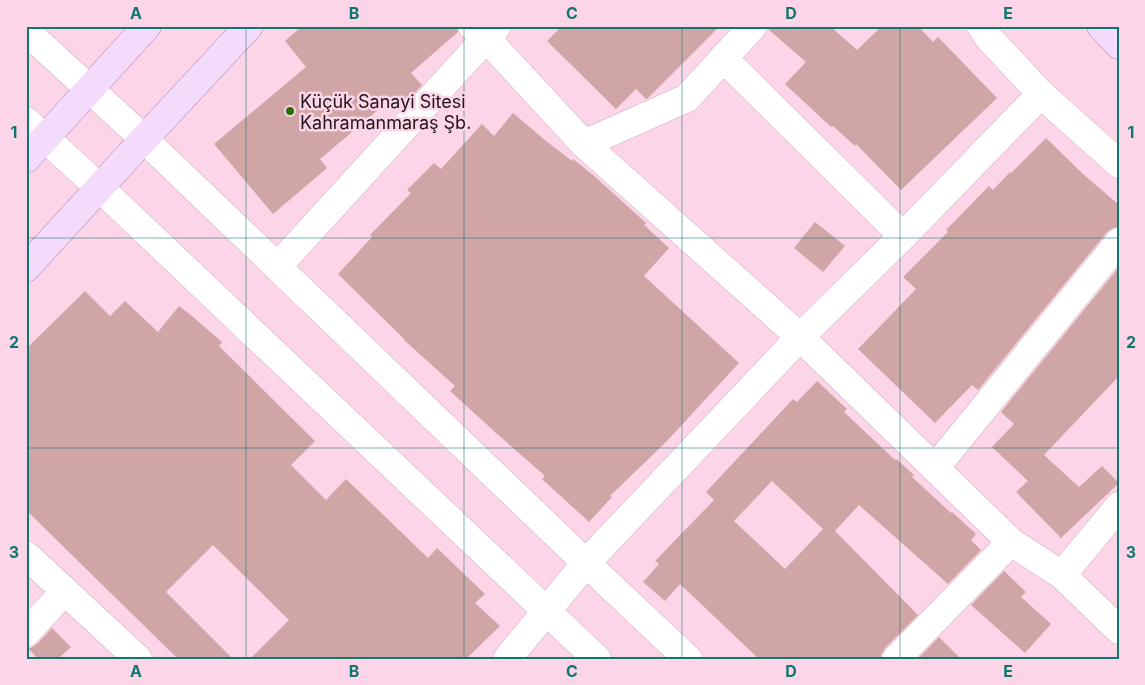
<svg xmlns="http://www.w3.org/2000/svg" width="1145" height="685" font-family="Inter,sans-serif">
<style>
.building{fill:#d0a5a5;fill-rule:evenodd}
.lines{fill:none;stroke-linecap:round;stroke-linejoin:round}
.minor-casing{stroke:#d1adbe;stroke-width:29}
.major-casing{stroke:#a585aa;stroke-width:29}
.minor{stroke:#fff;stroke-width:28}
.major{stroke:#f4dafb;stroke-width:28}
.grid{fill:none;stroke:#0f766e;stroke-width:1;stroke-opacity:0.55}
.poi-dot{fill:#296d07;stroke:#fcd6e8;stroke-width:2}
.labels{text-anchor:middle;dominant-baseline:central;stroke-width:5;stroke-linejoin:round;paint-order:stroke}
.poi-label{font-size:18px;fill:#21141a;stroke:#fcd6e8;text-anchor:start}
.neatline{fill:none;stroke:#0f766e;stroke-width:2}
.grid-label{font-size:16px;text-anchor:middle;font-weight:bold;fill:#0f766e}
</style>
<rect width="100%" height="100%" fill="#fcd6e8"/>
<g class="building">
<polygon points="302,26 457,26 458,32 411,73 422,85 400,109 391,99 320,159 327,168 273,214 214,144 306,67 285,41"/>
<polygon points="562,26 720,26 647,99 646,99 636,89 616,109 547,41"/>
<polygon points="768,26 830,26 857,50 882,26 918,26 933,42 938,37 997,98 901,190 856,144 855,146 833,126 831,127 785,84 806,62 768,29"/>
<polygon points="513,113 546,141 572,161 573,159 593,175 646,223 644,225 669,248 644,276 739,363 666,442 610,496 612,497 589,522 542,479 545,476 495,432 450,391 455,386 404,340 404,339 338,274 372,237 370,235 411,193 407,190 434,163 441,169 482,124 494,136"/>
<polygon points="1046,138 1083,174 1119,205 1119,227 1113,228 1107,232 978,390 972,385 935,423 858,349 916,289 903,277 948,232 946,230 989,186 993,190 1010,172 1011,173"/>
<polygon points="815,222 845,246 823,272 794,248"/>
<polygon points="1119,267 1119,376 1044,455 1079,487 1102,466 1119,483 1061,538 1016,492 1028,481 992,447 1014,424 1001,412"/>
<polygon points="85,291 110,316 125,301 158,332 179,306 192,316 222,342 219,346 315,441 291,465 326,500 346,479 428,558 437,548 485,594 475,603 500,626 466,659 250,659 289,620 213,545 166,592 233,659 178,659 26,510 26,349"/>
<path d="M817,381L847,409L844,412L895,460L896,459L914,475L912,477L951,513L952,512L976,534L971,540L981,550L948,584L859,505L835,531L918,615L885,648L881,655V659H759L680,584L665,601L643,582L659,564L655,561L714,500L706,492L793,399L797,402ZM772,481L823,529L785,569L734,521Z"/>
<polygon points="1004,571 1026,592 1021,597 1051,624 1025,653 971,605"/>
<polygon points="52,628 71,647 58,659 38,659 28,648 31,648 37,644"/>
<polygon points="939,637 961,659 918,659"/>
</g>
<g class="lines">
<g class="minor-casing">
<g id="minor">
<polyline points="472,26 486,38 584,144 800,337 1011,542 1062,575 1119,630"/>
<polyline points="981,26 989,38 1041,94 1119,164"/>
<polyline points="26,31 144,139 586,563 688,659"/>
<polyline points="723,58 903,236"/>
<polyline points="26,121 100,188 597,659"/>
<polyline points="584,144 687,98 753,26"/>
<polyline points="277,267 497,26"/>
<polyline points="935,468 1119,242"/>
<polyline points="26,555 138,659"/>
<polyline points="1062,575 1119,506"/>
<polyline points="26,633 65,591"/>
<polyline points="507,659 586,563 800,337 903,236 1041,94"/>
<polyline points="896,659 1011,542"/>
</g>
</g>
<g class="major-casing">
<g id="major">
<polyline points="1101,26 1119,45"/>
<polyline points="26,159 147,26"/>
<polyline points="26,268 144,139 249,26"/>
</g>
</g>
<use href="#minor" class="minor"/>
<use href="#major" class="major"/>
</g>
<path class="grid" d="M246,26V659M464,26V659M682,26V659M900,26V659M26,238H1119M26,448H1119"/>
<circle class="poi-dot" cx="290" cy="111" r="5"/>
<g class="labels">
<g class="poi-label">
<text x="300" y="101">Küçük Sanayi Sitesi<tspan x="300" dy="21">Kahramanmaraş Şb.</tspan></text>
</g>
</g>
<rect width="1145" height="685" fill="none" stroke="#fcd6e8" stroke-width="55"/>
<rect x="28" y="28" width="1090" height="630" class="neatline"/>
<g class="grid-label">
<text x="136" y="19">A</text>
<text x="354" y="19">B</text>
<text x="572" y="19">C</text>
<text x="791" y="19">D</text>
<text x="1008" y="19">E</text>
<text x="14" y="138">1</text>
<text x="1131" y="138">1</text>
<text x="14" y="348">2</text>
<text x="1131" y="348">2</text>
<text x="14" y="558">3</text>
<text x="1131" y="558">3</text>
<text x="136" y="677">A</text>
<text x="354" y="677">B</text>
<text x="572" y="677">C</text>
<text x="791" y="677">D</text>
<text x="1008" y="677">E</text>
</g>
</svg>
